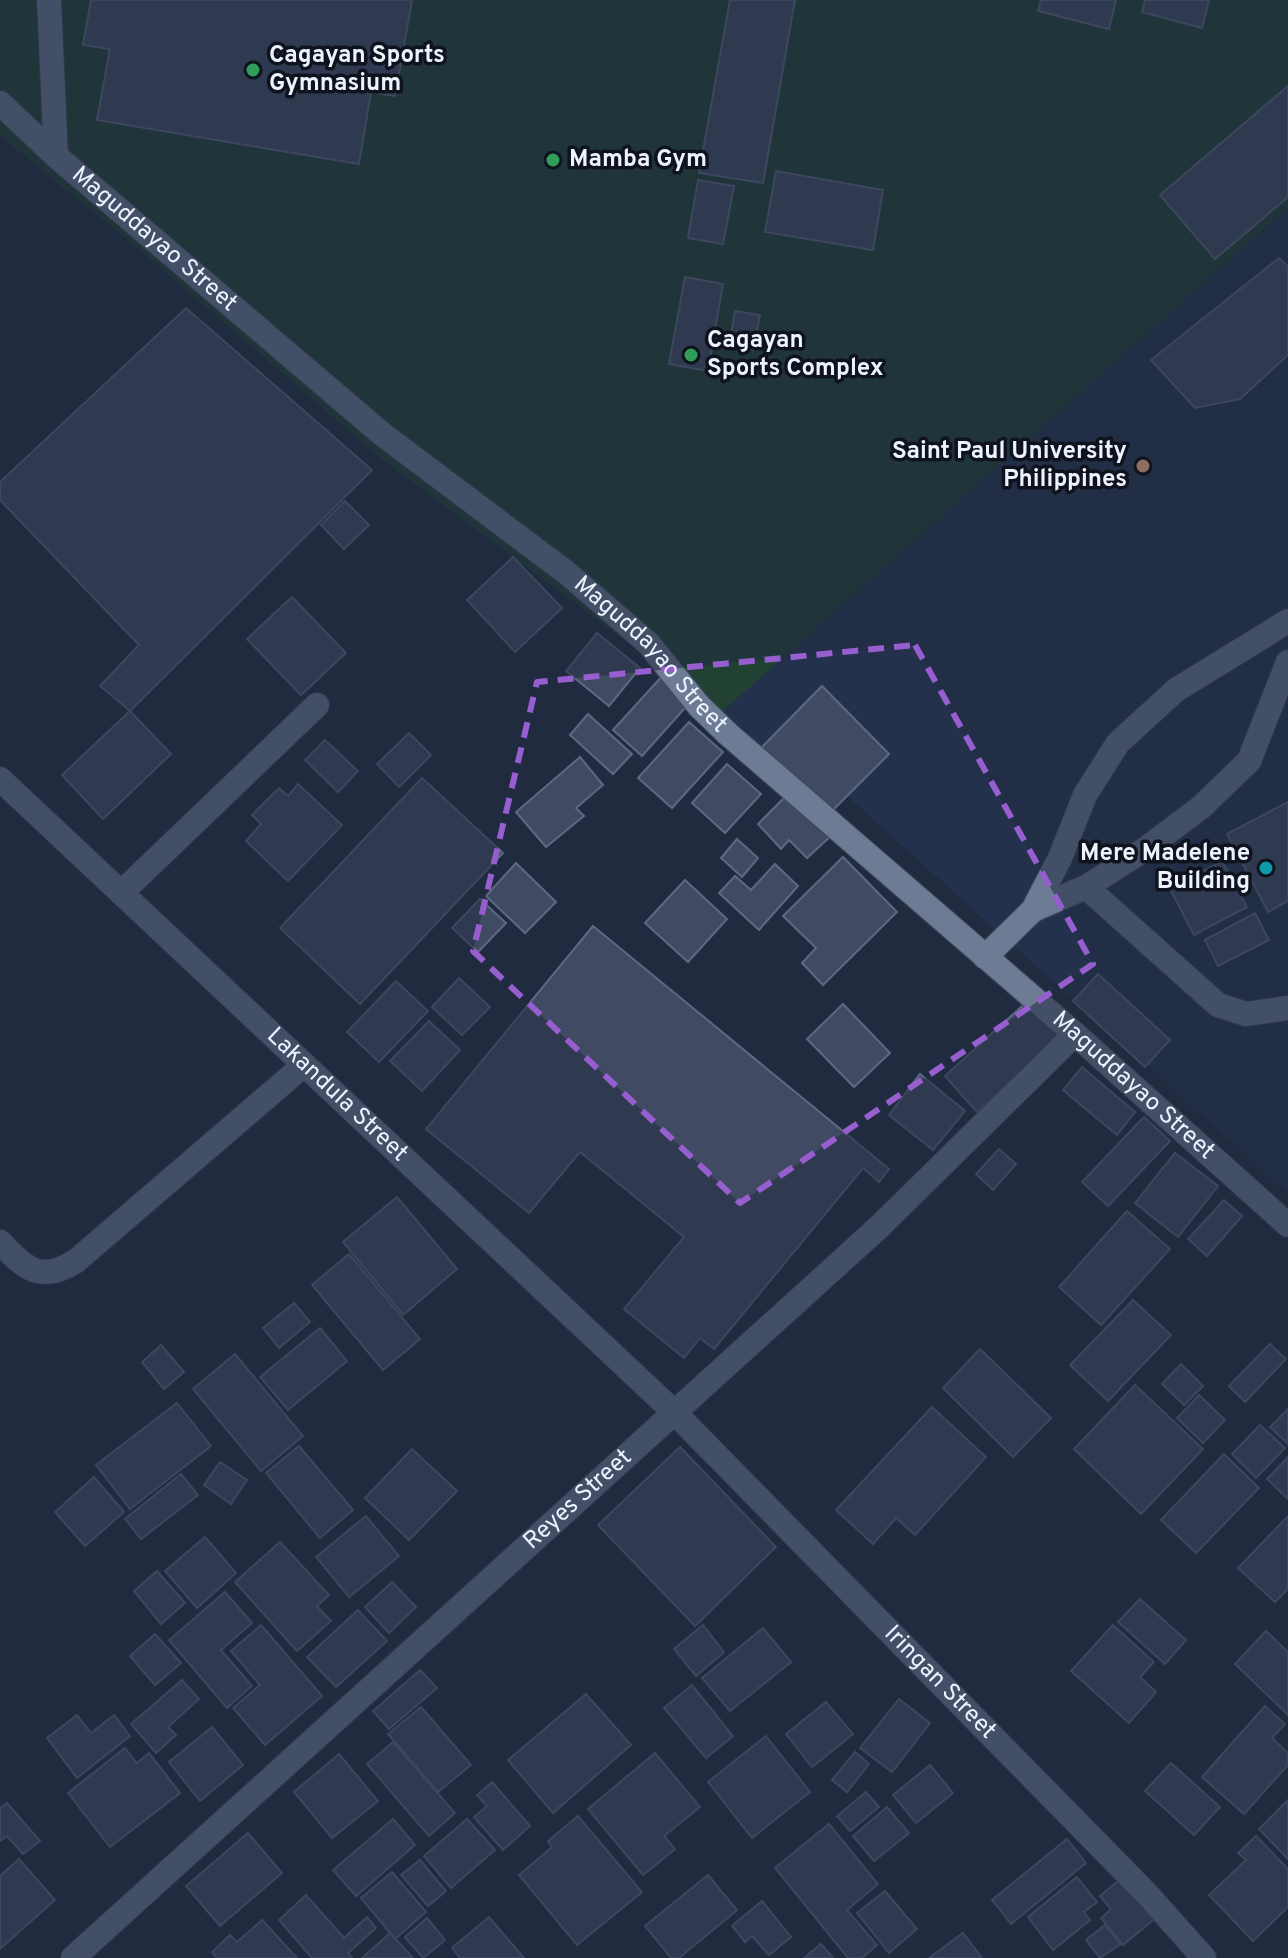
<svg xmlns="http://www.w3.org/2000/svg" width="1288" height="1958" font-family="Overpass,sans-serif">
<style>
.built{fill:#24314d}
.green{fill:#214132}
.building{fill:#404b63;stroke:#5d6982;stroke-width:2}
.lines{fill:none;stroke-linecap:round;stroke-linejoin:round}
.minor-casing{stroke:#40495a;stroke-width:26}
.minor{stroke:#6e7b94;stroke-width:24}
.marked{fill:none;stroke:#975ecf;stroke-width:6;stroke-dasharray:16 10;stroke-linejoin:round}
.leisure-dot{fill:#2e9e5b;stroke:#0f131d;stroke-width:3}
.education-dot{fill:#8d6e63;stroke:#0f131d;stroke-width:3}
.culture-dot{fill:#0f9aa8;stroke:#0f131d;stroke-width:3}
.labels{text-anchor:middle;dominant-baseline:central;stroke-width:7;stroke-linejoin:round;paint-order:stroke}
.poi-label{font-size:24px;font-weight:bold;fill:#ecf2fe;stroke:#0f131d;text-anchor:start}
.street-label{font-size:24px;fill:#ecf2fe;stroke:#0f131d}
</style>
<rect width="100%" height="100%" fill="#202b40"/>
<polygon class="built" points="1288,208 1288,1193 847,796 826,817 722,712"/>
<polygon class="green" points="0,0 1288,0 1288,208 722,712 384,461 138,248 0,136"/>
<g class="building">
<polygon points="91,0 412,0 395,96 371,92 359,164 97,120 110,49 83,45"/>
<polygon points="730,0 795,0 763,183 699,173"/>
<polygon points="1041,0 1116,0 1109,29 1038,11"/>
<polygon points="1145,0 1209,0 1202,28 1142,12"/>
<polygon points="1288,86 1288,197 1215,259 1160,195"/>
<polygon points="776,171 883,190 873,250 765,232"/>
<polygon points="698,180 734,186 723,244 688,238"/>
<polygon points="1279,258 1288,266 1288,355 1240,399 1195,408 1151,360"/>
<polygon points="685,277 723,284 708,371 669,364"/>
<polygon points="186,308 372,470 130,711 100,686 139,645 0,500 0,482"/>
<polygon points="735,311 760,315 753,350 729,346"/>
<polygon points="345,501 369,525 344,549 321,525"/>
<polygon points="513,557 562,608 515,652 467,600"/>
<polygon points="292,597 346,653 301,695 247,639"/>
<polygon points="597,633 640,668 609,706 566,671"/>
<polygon points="664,674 692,700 642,756 613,730"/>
<polygon points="822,686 889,754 826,817 759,750"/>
<polygon points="130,711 171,754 103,819 62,775"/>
<polygon points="588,714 632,754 613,774 570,735"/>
<polygon points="689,722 723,752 672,808 638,778"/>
<polygon points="409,733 431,755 399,787 377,764"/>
<polygon points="325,740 358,771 338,792 305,760"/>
<polygon points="580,757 603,785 576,808 584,816 546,847 516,812"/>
<polygon points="727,764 761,794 725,833 692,803"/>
<polygon points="422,778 503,853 360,1004 280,928"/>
<polygon points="298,784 342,825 288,881 246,841 261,824 252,815 279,788 288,796"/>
<polygon points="791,791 832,835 807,858 789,840 781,849 758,824"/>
<polygon points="1288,802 1288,901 1268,912 1227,834"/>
<polygon points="737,839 758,858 742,877 721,858"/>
<polygon points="843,857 897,912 823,985 802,963 816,948 783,916"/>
<polygon points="1222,861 1247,907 1194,935 1170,889"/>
<polygon points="516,863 556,902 525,933 486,896"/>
<polygon points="775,864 798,886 759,930 719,893 735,876 751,890"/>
<polygon points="685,880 727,919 688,962 645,923"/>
<polygon points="480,899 506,923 478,952 452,928"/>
<polygon points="1255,913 1269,940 1218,966 1205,940"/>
<polygon points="593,926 889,1169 879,1182 863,1168 714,1349 700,1338 684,1358 624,1309 684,1237 580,1152 529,1213 426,1129"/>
<polygon points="1098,974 1170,1040 1145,1067 1073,1001"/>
<polygon points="459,978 490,1007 462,1035 432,1007"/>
<polygon points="396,981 428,1011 379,1062 347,1032"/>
<polygon points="1031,998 1064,1036 977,1112 945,1076"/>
<polygon points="843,1004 890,1053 854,1087 807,1039"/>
<polygon points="429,1021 460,1050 422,1091 390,1061"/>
<polygon points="1082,1067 1135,1112 1117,1135 1063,1090"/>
<polygon points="920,1074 965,1111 933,1150 889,1115"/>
<polygon points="1144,1117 1170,1141 1108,1206 1082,1182"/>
<polygon points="999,1149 1016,1164 993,1190 976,1174"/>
<polygon points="1175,1153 1218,1186 1178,1237 1135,1203"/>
<polygon points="397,1197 457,1269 403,1315 343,1242"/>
<polygon points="1224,1200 1242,1216 1207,1256 1188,1239"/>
<polygon points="1127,1211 1170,1249 1101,1325 1059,1287"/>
<polygon points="349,1254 420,1339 383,1370 312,1285"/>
<polygon points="1133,1300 1171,1335 1108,1401 1070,1365"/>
<polygon points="294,1303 310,1322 279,1348 263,1328"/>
<polygon points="320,1328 347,1361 288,1410 260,1377"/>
<polygon points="1270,1344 1286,1359 1245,1402 1229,1386"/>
<polygon points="161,1345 184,1372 164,1389 142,1362"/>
<polygon points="980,1349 1051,1418 1013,1457 943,1388"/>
<polygon points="235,1354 303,1436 261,1471 193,1389"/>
<polygon points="1181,1364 1203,1386 1184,1405 1162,1384"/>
<polygon points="1135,1385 1203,1449 1141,1514 1074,1449"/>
<polygon points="1199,1395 1225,1420 1203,1443 1177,1418"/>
<polygon points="177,1403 211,1446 130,1509 96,1465"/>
<polygon points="932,1407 986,1457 915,1535 896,1518 873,1544 836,1510"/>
<polygon points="1288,1409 1288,1444 1270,1427"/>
<polygon points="1260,1425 1285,1448 1256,1478 1232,1454"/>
<polygon points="299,1446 353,1510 320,1538 266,1473"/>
<polygon points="680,1447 776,1547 695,1626 598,1525"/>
<polygon points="412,1449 457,1491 409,1540 365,1498"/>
<polygon points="1224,1454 1259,1488 1196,1553 1161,1520"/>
<polygon points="1288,1457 1288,1499 1267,1479"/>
<polygon points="220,1462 247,1480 231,1504 204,1485"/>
<polygon points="181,1474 198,1495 141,1539 125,1519"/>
<polygon points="94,1477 124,1512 85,1546 55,1512"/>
<polygon points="366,1516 399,1556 349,1597 316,1557"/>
<polygon points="1288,1516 1288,1589 1275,1602 1238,1568"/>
<polygon points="205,1537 236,1573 197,1608 165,1571"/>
<polygon points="280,1542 329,1595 317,1606 331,1621 297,1651 235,1582"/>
<polygon points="157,1571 185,1603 161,1624 134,1591"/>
<polygon points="392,1582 416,1607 389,1633 365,1607"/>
<polygon points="225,1592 252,1623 221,1650 252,1686 227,1708 169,1640"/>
<polygon points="1140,1599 1186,1640 1165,1664 1118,1622"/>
<polygon points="358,1610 387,1641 336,1687 307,1657"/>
<polygon points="261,1625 322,1696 265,1745 233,1708 260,1685 231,1651"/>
<polygon points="703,1625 724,1652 696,1676 674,1649"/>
<polygon points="1113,1625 1154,1662 1140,1677 1156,1692 1129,1723 1071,1671"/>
<polygon points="763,1628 791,1662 730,1711 702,1678"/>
<polygon points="1266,1631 1288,1652 1288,1715 1235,1664"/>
<polygon points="155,1634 181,1663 155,1685 130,1656"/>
<polygon points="420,1670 437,1688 389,1729 373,1711"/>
<polygon points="182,1680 199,1699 168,1727 176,1735 156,1753 131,1724"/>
<polygon points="692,1685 733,1736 706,1758 664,1708"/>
<polygon points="586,1694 631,1745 553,1813 508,1760"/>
<polygon points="899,1699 930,1723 892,1772 860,1748"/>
<polygon points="826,1702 853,1734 812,1767 786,1734"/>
<polygon points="1265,1706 1285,1724 1272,1738 1288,1753 1288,1765 1244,1814 1202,1777"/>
<polygon points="421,1707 471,1765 438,1792 388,1734"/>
<polygon points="77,1715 91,1733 114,1715 130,1736 77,1778 47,1738"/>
<polygon points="212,1727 243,1765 200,1801 169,1762"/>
<polygon points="766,1736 810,1792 752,1838 708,1782"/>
<polygon points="393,1742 455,1813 429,1836 367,1764"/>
<polygon points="125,1748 137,1763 149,1753 180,1793 110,1847 68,1793"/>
<polygon points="855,1752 869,1764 847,1792 832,1780"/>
<polygon points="655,1753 700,1807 664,1836 675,1849 643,1875 588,1809"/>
<polygon points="339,1754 378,1801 332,1838 294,1792"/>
<polygon points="1171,1763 1220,1807 1194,1835 1145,1791"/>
<polygon points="930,1765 953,1793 916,1823 893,1795"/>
<polygon points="492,1782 530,1826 503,1850 474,1817 487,1806 477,1795"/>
<polygon points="866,1792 879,1807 850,1831 837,1816"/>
<polygon points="1288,1800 1288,1859 1259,1829"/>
<polygon points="7,1803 40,1841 23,1854 7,1836 0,1841 0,1808"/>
<polygon points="887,1807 909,1833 874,1861 853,1836"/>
<polygon points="578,1816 642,1892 577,1945 519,1875 552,1847 548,1841"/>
<polygon points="393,1819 415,1845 356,1896 333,1870"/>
<polygon points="467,1819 495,1850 451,1888 424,1856"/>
<polygon points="829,1824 878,1884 847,1910 877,1945 862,1958 848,1958 775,1868"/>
<polygon points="248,1833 282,1873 220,1926 186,1886"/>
<polygon points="1256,1836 1288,1869 1288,1907 1253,1941 1209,1895 1246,1860 1238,1853"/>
<polygon points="1067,1839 1086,1863 1011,1924 992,1900"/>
<polygon points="19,1859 55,1900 0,1949 0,1876"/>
<polygon points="420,1860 446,1891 428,1906 401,1875"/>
<polygon points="392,1872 426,1912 395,1939 361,1898"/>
<polygon points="708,1875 737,1910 679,1958 671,1958 645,1926"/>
<polygon points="1125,1875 1158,1916 1123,1945 1101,1918 1111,1909 1100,1896"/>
<polygon points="1077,1877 1097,1902 1084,1912 1090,1920 1053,1950 1028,1917"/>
<polygon points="885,1891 917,1929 889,1953 857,1913"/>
<polygon points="306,1895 344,1938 367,1917 376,1928 348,1953 352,1958 312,1958 279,1920"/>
<polygon points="762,1901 791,1937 769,1955 752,1936 745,1942 732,1926"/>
<polygon points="489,1917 524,1958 460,1958 452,1948"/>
<polygon points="427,1918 445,1940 423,1958 405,1937"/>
<polygon points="262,1920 297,1958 217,1958 212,1952 230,1935 237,1942"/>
<polygon points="1105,1925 1121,1944 1100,1958 1086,1940"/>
<polygon points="390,1933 413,1958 362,1958"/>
<polygon points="963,1933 982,1958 929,1958"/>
<polygon points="821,1944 833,1958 804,1958"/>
</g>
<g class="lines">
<g class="minor-casing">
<g id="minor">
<polyline points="49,0 56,156"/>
<path id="s1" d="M0,103L56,156L382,434L567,573L648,643L699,706L728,734L1075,1034L1288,1225"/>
<path id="s2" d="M0,779L673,1411L1146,1893L1204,1958"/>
<polyline points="1086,887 1218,1005 1246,1014 1288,1008"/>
<polyline points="121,893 317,705"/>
<polyline points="1033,910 1086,887 1144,850 1200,808 1249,761 1288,662"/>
<polyline points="985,957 1033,910 1060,858 1085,795 1118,743 1176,690 1288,621"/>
<path d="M0,1242C26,1270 41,1283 76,1261L304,1065"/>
<path id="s3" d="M73,1958L879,1227L1075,1034"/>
</g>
</g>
<use href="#minor" class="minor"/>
</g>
<path d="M0 0H1288V1958H0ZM915,645L1093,964L740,1203L473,951L537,682Z" fill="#202b40" fill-opacity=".55" fill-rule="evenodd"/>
<path class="marked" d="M915,645L1093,964L740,1203L473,951L537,682Z"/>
<g class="leisure-dot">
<circle cx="253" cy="70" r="8"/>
<circle cx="553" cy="160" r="8"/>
<circle cx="691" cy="355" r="8"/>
</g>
<circle class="education-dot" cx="1143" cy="466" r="8"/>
<circle class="culture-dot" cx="1266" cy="868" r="8"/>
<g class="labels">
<g class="poi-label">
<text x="269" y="56">Cagayan Sports<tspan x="269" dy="28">Gymnasium</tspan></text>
<text x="569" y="160">Mamba Gym</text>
<text x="707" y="341">Cagayan<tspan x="707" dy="28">Sports Complex</tspan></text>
<text x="1127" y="452" text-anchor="end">Saint Paul University<tspan x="1127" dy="28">Philippines</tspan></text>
<text x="1250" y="854" text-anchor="end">Mere Madelene<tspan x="1250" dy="28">Building</tspan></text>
</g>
<g class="street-label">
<text stroke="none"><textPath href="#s1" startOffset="206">Maguddayao Street</textPath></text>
<text stroke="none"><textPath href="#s1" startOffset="854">Maguddayao Street</textPath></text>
<text stroke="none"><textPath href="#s1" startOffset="1502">Maguddayao Street</textPath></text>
<text stroke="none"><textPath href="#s2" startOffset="462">Lakandula Street</textPath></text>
<text stroke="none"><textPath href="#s3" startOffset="682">Reyes Street</textPath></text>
<text stroke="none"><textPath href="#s2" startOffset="1304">Iringan Street</textPath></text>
</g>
</g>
</svg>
